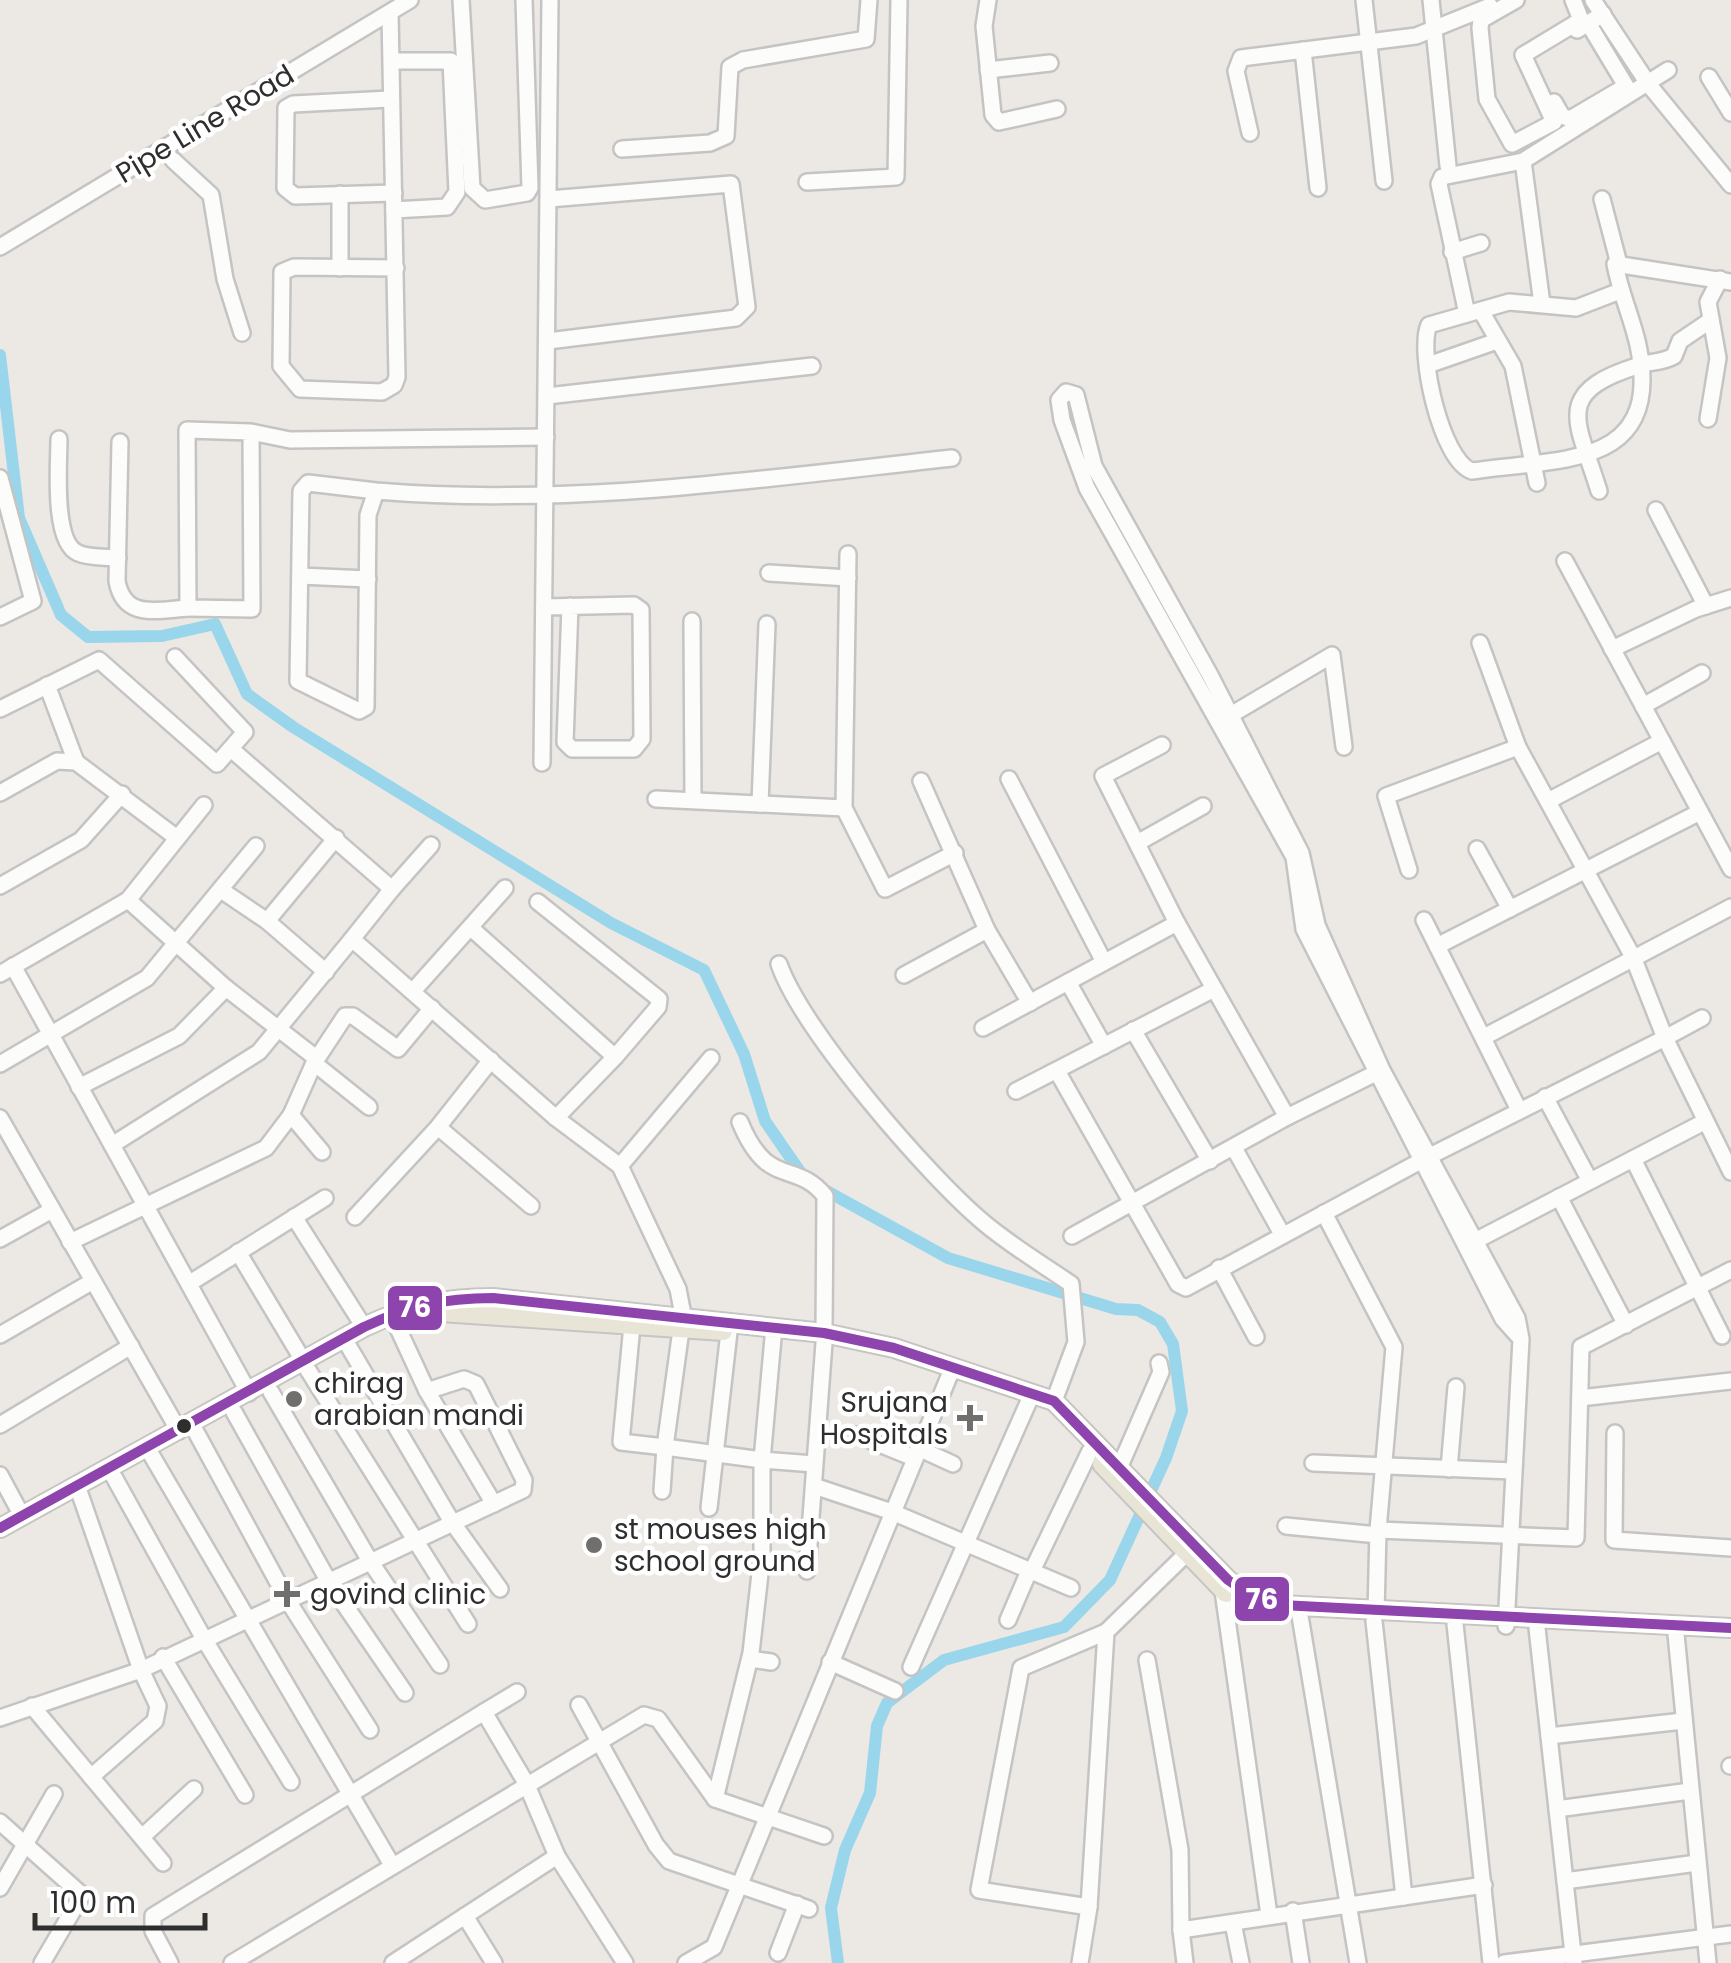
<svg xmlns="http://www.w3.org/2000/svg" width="1731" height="1963" font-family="Poppins,sans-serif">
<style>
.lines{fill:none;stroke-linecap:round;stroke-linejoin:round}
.canal{stroke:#99d6ec;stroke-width:12}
.minor-casing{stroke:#c5c4c5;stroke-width:20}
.major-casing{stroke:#c6c5c4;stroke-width:22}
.minor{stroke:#fcfcfb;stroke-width:15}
.major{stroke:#e8e4d6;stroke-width:18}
.bus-1-casing{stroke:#fff;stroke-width:18}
.bus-1{stroke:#8e44ad;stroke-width:10}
.poi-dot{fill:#706f6e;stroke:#fff;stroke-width:4}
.bus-dot{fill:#2e2e2e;stroke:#fff;stroke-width:4}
.labels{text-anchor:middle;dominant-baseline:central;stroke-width:9;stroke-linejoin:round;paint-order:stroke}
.street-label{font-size:28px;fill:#2e2e2e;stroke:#fff}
.poi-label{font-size:28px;fill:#2e2e2e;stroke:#fff;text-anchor:start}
.line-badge{stroke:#fff;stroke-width:4}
.badge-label{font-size:28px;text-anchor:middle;font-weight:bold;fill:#fff}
</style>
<rect width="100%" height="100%" fill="#ece8e4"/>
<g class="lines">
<polyline class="canal" points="0,355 19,518 61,615 88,637 162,636 215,624 247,694 293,727 611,923 704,970 744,1054 765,1121 805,1179 948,1258 1116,1309 1138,1310 1160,1322 1173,1344 1182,1411 1166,1458 1110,1580 1064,1627 944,1660 887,1703 877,1726 870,1793 845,1850 831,1908 838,1963"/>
<g class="minor-casing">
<g id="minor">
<polyline points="461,0 472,188 485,200 527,193 530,188 524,0"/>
<polyline points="988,0 984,26 993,115 999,122 1057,109"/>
<polyline points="1364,0 1384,181"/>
<polyline points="1431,0 1448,166"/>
<polyline points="1516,0 1481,20 1480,28 1487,99 1512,144 1554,122 1523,55 1581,20 1573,0"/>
<polyline points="1593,0 1649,85 1731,185"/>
<polyline points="390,13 397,377 394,385 382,392 300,389 281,366 282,272 294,267 396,268"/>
<polyline points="1577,30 1603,14"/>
<polyline points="1303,50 1318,188"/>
<polyline points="392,61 451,61 457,192 447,207 394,210"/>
<polyline points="988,70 1050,63"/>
<polyline points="1709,77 1731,113"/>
<polyline points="390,99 293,104 286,108 285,188 295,196 394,193"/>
<polyline points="1554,102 1562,116 1570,119 1626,86 1588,23"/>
<polyline points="1250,133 1236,71 1241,58 1416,36 1490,6"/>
<polyline points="622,149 710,143 726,136 730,67 743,60 866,39 869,0"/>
<polyline points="173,160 211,195 225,279 242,333"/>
<polyline points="807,182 896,177 899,0"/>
<polyline points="1602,199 1619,264"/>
<polyline points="0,247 410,0"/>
<polyline points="1452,252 1481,243"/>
<polyline points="340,268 340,194"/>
<path d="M1620,291L1576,308L1509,302L1429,325C1417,351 1441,461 1472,471C1561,458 1664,469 1638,345C1632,318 1620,292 1615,264L1731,282"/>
<polyline points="1542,304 1523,161 1668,70"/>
<polyline points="1481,311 1513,366 1537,483"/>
<polyline points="1467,314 1439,184 1442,177 1523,161"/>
<polyline points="548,341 736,318 747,307 731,184 549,199"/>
<polyline points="1428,365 1497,341"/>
<polyline points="547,396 812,366"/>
<polyline points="1708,419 1718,358 1708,302 1720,279"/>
<polyline points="251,432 187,430 188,608 252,609 251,432 290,440 546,437"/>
<path d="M59,439C59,463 52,542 78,553C89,558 106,557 118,558"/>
<path d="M120,442L117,581C124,620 157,610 188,608"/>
<polyline points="0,478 33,601 0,617"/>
<path d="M376,491L308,483L301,491L298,681L359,711L366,707L368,515L376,491C568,507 761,479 952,458"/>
<path d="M1599,491C1578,422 1551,393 1637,366C1650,361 1662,363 1674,356L1680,341L1711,320"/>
<polyline points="1656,510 1706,606"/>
<polyline points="848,554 844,808 885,889 955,853"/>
<polyline points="1565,561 1731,869"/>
<polyline points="769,573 848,578"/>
<polyline points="300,576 368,579"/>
<polyline points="544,607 634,605 641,610 642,739 634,749 572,749 565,742 570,606"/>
<polyline points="692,621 693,800"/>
<polyline points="1480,643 1518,747 1633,957 1665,1038 1702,1018"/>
<polyline points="1612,649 1696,609 1731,598"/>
<polyline points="47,685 76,762"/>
<polyline points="1643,706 1702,673"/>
<polyline points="0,709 99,660 217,764 245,732 175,657"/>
<polyline points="1229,716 1332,655 1344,747"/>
<polyline points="1162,745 1103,776 1177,923 1287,1117"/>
<polyline points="231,749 392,889 352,939 556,1118 620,1166 711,1058"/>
<polyline points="542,763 550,0"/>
<polyline points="1009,779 1104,962"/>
<polyline points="921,781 987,930 1030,1003"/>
<polyline points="0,793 57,761 76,762 177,838"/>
<polyline points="656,799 844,808"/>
<polyline points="1548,801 1662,741"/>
<polyline points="760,804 767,624"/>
<polyline points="1139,842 1203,806"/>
<polyline points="1477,849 1510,909"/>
<polyline points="1409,870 1386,796 1518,747"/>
<polyline points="0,886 81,840 122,794"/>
<polyline points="392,889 431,845"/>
<polyline points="221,890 267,921 336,838"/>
<polyline points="128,900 226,988"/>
<polyline points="1424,920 1519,1110"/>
<polyline points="267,921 326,972"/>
<polyline points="471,928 615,1057 658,1007 659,999 538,902"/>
<polyline points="1437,946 1700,812"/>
<path d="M779,964C802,1030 927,1175 983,1222C1010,1245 1042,1264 1071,1284L1076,1342L1054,1401"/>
<polyline points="13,966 249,1393"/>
<polyline points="0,974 128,900 204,805"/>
<polyline points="904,975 987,930"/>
<polyline points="1068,982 1104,1046"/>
<polyline points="413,991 505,888"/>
<polyline points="983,1028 1177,923"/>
<polyline points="1133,1030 1210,1161"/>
<polyline points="1484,1037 1731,907"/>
<polyline points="314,1063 369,1107"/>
<polyline points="0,1064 147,978 256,846"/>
<polyline points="1057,1071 1178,1284 1186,1288 1428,1157 1665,1038 1731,1172"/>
<polyline points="79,1087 179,1036 226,988 316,1058"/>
<polyline points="1016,1091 1214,989"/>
<polyline points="1545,1097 1590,1181"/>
<polyline points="291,1115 322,1152"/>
<polyline points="0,1118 179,1431"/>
<polyline points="556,1118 615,1057"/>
<path d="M740,1122C768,1190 795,1159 825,1196L824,1333"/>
<polyline points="438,1127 531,1206"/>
<polyline points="112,1145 259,1052 352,939"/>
<polyline points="1234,1148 1282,1234"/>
<polyline points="1633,1159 1722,1336"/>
<polyline points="620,1166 678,1289 683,1315 665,1447 762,1460 774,1327"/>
<polyline points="1559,1197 1626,1325"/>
<polyline points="1324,1213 1394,1347 1378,1530 1376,1613"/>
<polyline points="294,1217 364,1327"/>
<polyline points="355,1217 438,1127 491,1060"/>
<polyline points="1072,1236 1287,1117 1382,1070"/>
<polyline points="0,1239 52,1210"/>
<polyline points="70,1242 266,1148 291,1115 314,1063 345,1016 353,1016 398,1049 432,1008"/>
<polyline points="1473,1242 1704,1122"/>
<polyline points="238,1252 304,1362"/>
<polyline points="1219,1268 1256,1337"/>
<polyline points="190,1283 325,1198"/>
<polyline points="396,1324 427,1391 494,1504"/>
<polyline points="632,1325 621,1442 665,1447 662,1491"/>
<polyline points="0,1335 93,1281"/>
<polyline points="349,1347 452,1522 500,1589"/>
<polyline points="308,1370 468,1624"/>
<polyline points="271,1392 370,1561 440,1665"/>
<polyline points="1580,1398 1731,1381"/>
<polyline points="234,1412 329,1582 405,1693"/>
<polyline points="0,1425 131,1346"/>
<polyline points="196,1432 288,1601 370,1730"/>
<polyline points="1615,1433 1614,1540 1731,1548"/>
<polyline points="857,1435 914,1458"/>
<polyline points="918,1448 953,1464"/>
<polyline points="152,1456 392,1865"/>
<polyline points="1313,1463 1513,1471"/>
<polyline points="1120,1466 1161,1372 1159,1363"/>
<polyline points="1449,1469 1456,1387"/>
<polyline points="0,1475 22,1516"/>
<polyline points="114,1477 204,1639 291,1782"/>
<polyline points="814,1486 892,1512 1071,1588"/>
<polyline points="709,1508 729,1332"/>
<polyline points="1286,1526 1378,1535"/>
<polyline points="1378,1530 1576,1538 1581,1347 1731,1270"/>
<polyline points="807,1571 824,1343"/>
<polyline points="1031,1573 1090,1451"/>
<polyline points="1223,1591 1269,1915"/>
<polyline points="1300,1616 1358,1963"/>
<polyline points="1008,1620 1029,1571"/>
<polyline points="1374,1621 1404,1897"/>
<polyline points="1455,1624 1491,1963"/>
<polyline points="1506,1626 1521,1339 1517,1318 1382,1070 1317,925 1301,853 1210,675 1094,466 1076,395 1066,392 1059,400 1062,420 1087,488 1294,857 1304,929 1503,1319 1521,1339"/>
<polyline points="1537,1628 1574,1963"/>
<polyline points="1676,1634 1708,1963"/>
<polyline points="163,1657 245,1795"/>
<polyline points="750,1659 771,1662"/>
<polyline points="1147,1660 1180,1850 1181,1930 1484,1885"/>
<polyline points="830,1662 895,1691"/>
<polyline points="911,1667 1028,1403"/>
<polyline points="579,1705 656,1845 669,1861 809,1909"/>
<polyline points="32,1706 163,1863"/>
<polyline points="484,1712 517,1692"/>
<polyline points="0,1718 141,1670 80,1494"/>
<polyline points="1549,1736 1683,1721"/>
<polyline points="1730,1766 1731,1766"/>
<polyline points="91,1777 155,1721 158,1706 141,1670 523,1490 524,1480 476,1384 464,1379 427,1391"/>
<polyline points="715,1799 751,1653 762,1556 762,1460 814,1464"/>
<polyline points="1557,1809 1690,1791"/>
<polyline points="0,1822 82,1895 42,1963"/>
<polyline points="142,1837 194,1789"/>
<polyline points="1565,1881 1697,1863"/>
<polyline points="0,1888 54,1794"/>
<polyline points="1089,1907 1106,1632 1187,1553"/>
<polyline points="1293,1911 1301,1963"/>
<polyline points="465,1916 494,1963"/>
<polyline points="1233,1923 1241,1963"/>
<polyline points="1181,1930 1185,1963"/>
<polyline points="778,1953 797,1904"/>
<polyline points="170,1963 153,1931 153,1916 484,1712 526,1783 557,1856 625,1963"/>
<polyline points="232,1963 644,1715 658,1719 715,1799 824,1836"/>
<polyline points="393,1963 557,1856"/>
<polyline points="686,1963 714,1947 950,1374"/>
<polyline points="1080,1963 1089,1907 979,1890 1021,1668 1106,1632"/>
<polyline points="1504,1963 1731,1934"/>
</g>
</g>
<g class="major-casing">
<g id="major">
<polyline points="426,1311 723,1331"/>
<polyline points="1102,1464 1226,1593"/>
<path d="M0,1528L364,1327C409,1306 443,1298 493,1298L824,1333L894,1348L1054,1401L1228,1580L1251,1596L1281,1605L1731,1628"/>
</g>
</g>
<use href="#minor" class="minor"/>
<use href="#major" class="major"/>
<g class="bus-1-casing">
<path id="bus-1" d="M0,1528L364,1327C409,1306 443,1298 493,1298L824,1333L894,1348L1054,1401L1228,1580L1251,1596L1281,1605L1731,1628"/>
</g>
<use href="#bus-1" class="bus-1"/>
</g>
<g class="poi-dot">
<circle cx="294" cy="1399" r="10"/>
<path d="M965 1403h10v10h10v10h-10v10h-10v-10h-10v-10h10z"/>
<circle cx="594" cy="1545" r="10"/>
<path d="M282 1579h10v10h10v10h-10v10h-10v-10h-10v-10h10z"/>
</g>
<circle class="bus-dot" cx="184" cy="1426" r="9"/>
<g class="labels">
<g class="street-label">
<text transform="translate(205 124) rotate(-31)">Pipe Line Road</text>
</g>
<g class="poi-label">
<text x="314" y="1383">chirag<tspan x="314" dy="32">arabian mandi</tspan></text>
<text x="948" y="1402" text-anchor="end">Srujana<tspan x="948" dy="32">Hospitals</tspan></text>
<text x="614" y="1529">st mouses high<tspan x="614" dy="32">school ground</tspan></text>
<text x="310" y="1594">govind clinic</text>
</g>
</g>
<g class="line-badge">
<rect x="386" y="1284" width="58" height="48" rx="10" fill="#8e44ad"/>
<rect x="1233" y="1575" width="58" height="48" rx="10" fill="#8e44ad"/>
</g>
<g class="badge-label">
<text x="415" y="1317">76</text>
<text x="1262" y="1609">76</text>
</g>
<path d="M35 1913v15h170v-15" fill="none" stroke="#2e2e2e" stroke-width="5"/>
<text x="50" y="1913" font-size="30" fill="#2e2e2e" stroke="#ffffff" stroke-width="8" paint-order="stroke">100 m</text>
</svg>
